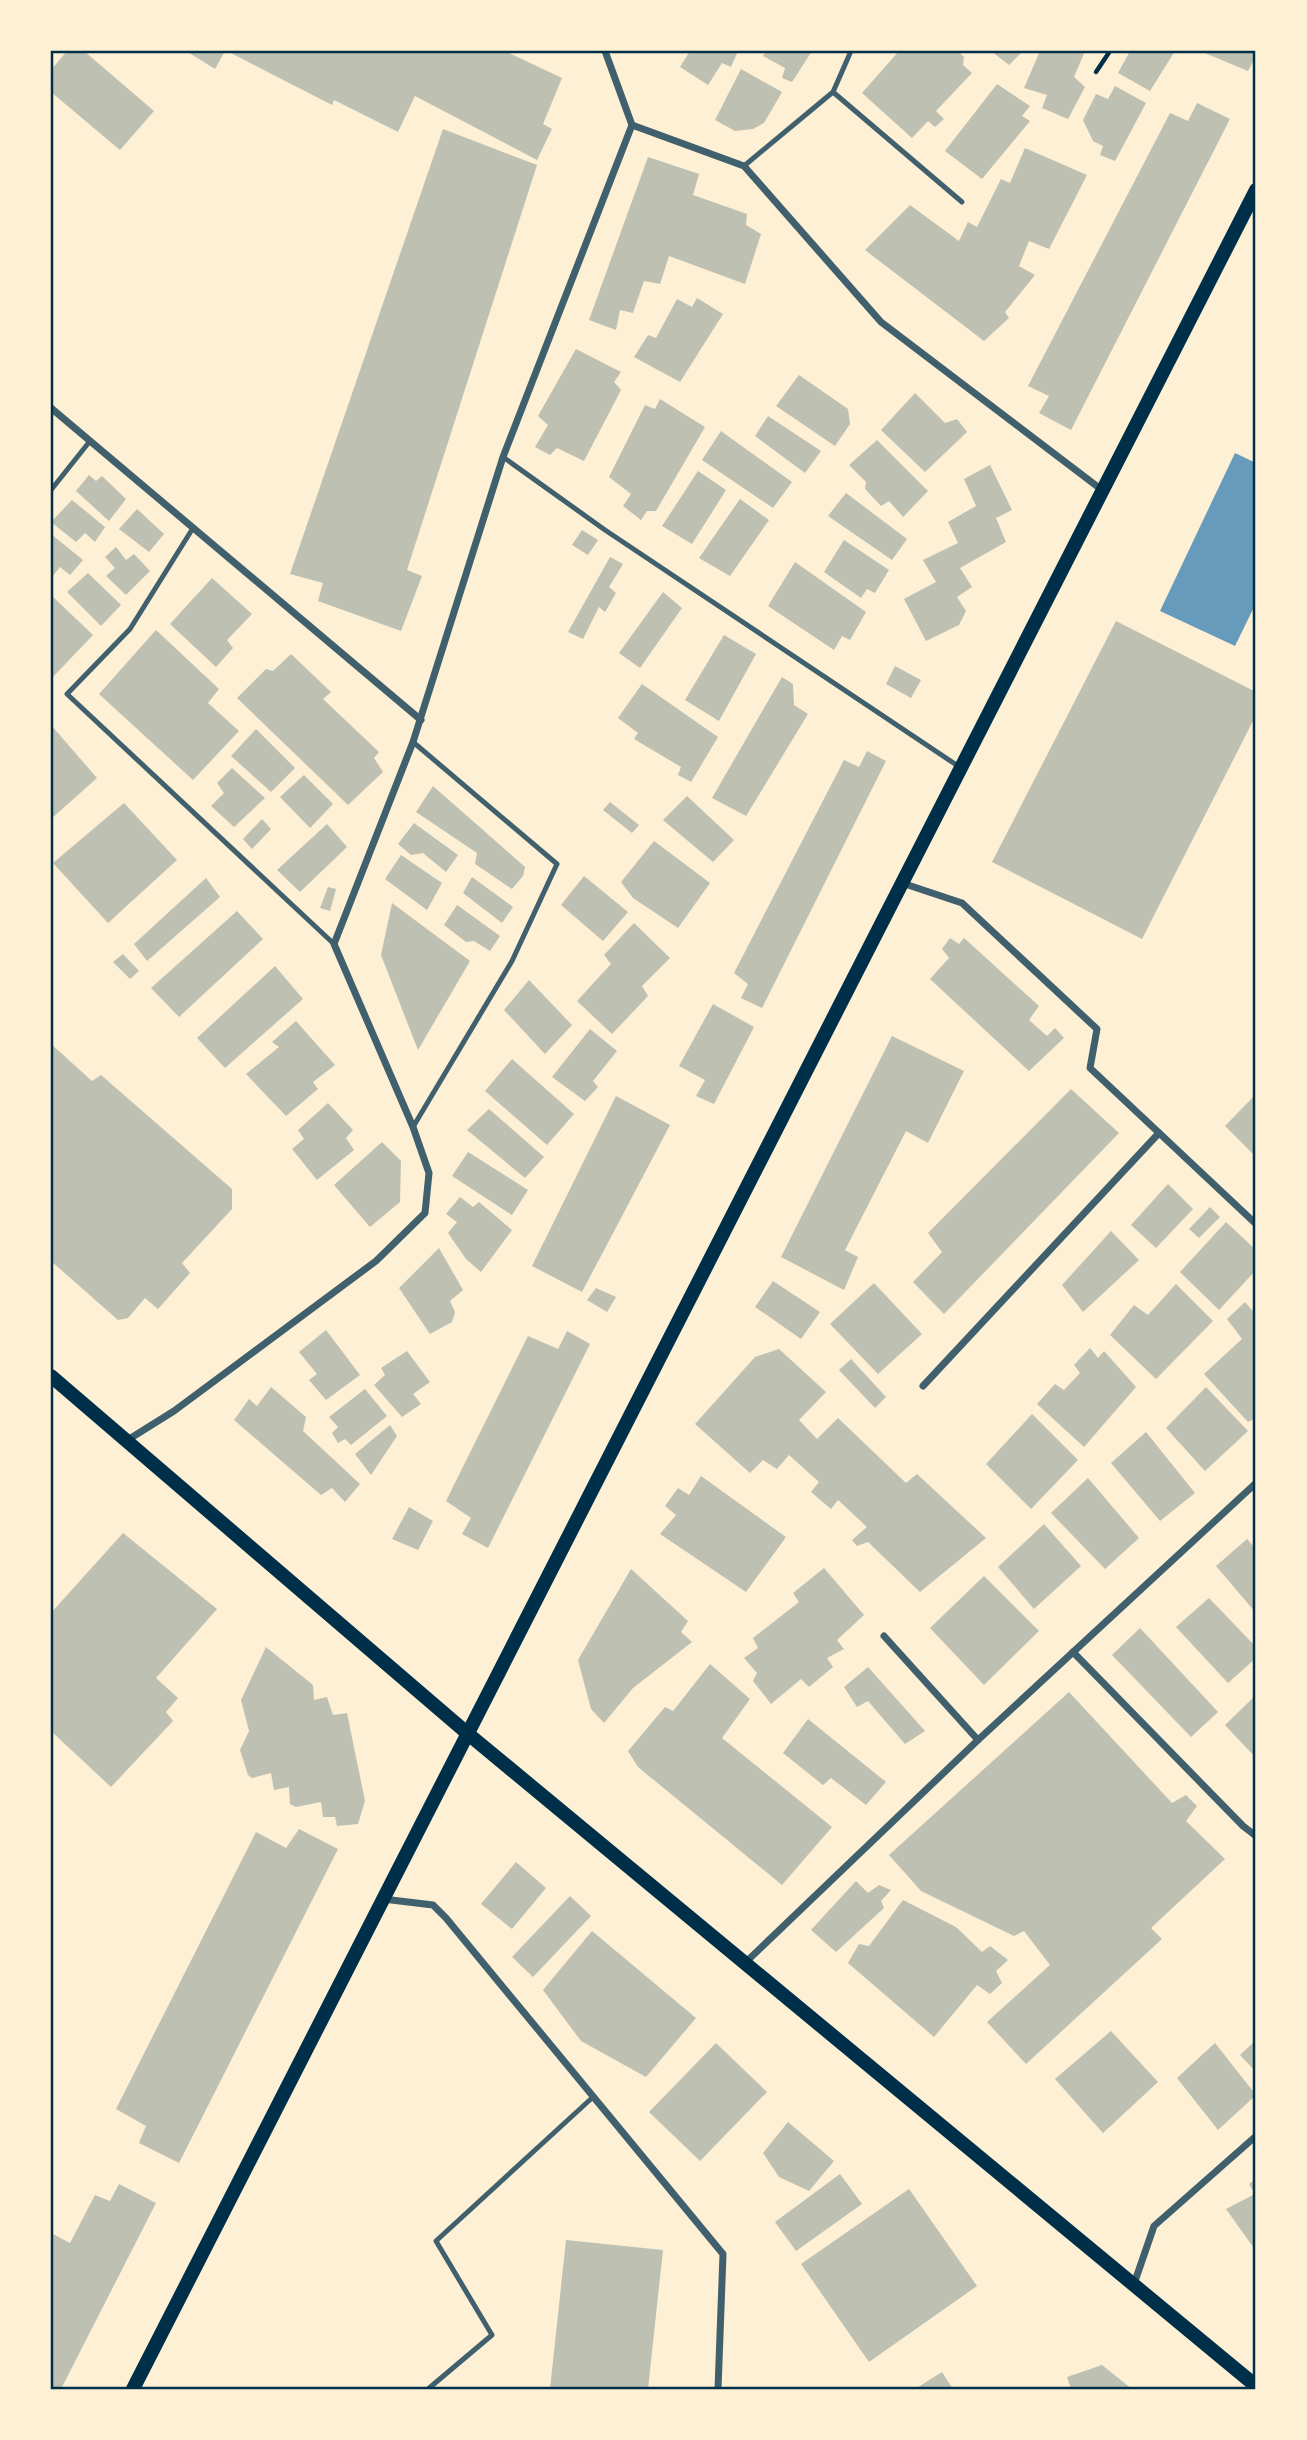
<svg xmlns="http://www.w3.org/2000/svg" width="1307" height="2440" font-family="Poppins,sans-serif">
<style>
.water{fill:#669bbc}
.building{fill:#bec0b2}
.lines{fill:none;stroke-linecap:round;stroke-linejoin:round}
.path{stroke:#003049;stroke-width:4.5}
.service{stroke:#3f606c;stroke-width:5}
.minor{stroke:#3f606c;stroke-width:7}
.secondary{stroke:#003049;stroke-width:14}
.neatline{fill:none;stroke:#003049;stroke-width:2.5}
</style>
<rect width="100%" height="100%" fill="#fdf0d5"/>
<polygon class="water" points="1235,453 1256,463 1256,603 1235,646 1160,611"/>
<g class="building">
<polygon points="67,51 84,51 154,111 120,150 51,92 51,70"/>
<polygon points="186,51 225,51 215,69"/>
<polygon points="227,51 505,51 562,78 543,124 552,129 537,160 415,96 398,132 334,100 332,105"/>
<polygon points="690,51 738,51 731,67 722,63 708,85 680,67"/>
<polygon points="766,51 812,51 792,82 782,78 785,68 763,56"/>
<polygon points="899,51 958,51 964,57 963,65 972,73 936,111 944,119 935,127 928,121 912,138 862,93"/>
<polygon points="991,51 1023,51 1009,65"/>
<polygon points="1040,51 1085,51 1074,77 1085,87 1068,119 1042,108 1047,95 1024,88"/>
<polygon points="1130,51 1175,51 1150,91 1118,73"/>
<polygon points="1200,51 1256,51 1256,56 1248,71"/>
<polygon points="741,69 782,92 764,123 753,129 735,131 715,120"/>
<polygon points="997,84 1030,106 1022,116 1030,121 982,179 945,151"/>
<polygon points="1115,86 1146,103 1115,161 1100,155 1103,146 1093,141 1083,120 1096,94 1108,99"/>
<polygon points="1197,103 1230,119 1071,430 1039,413 1049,396 1028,386 1170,113 1188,121"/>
<polygon points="443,129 537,165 407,570 422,576 401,631 318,601 323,583 290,574"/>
<polygon points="1025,148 1087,175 1049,249 1029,241 1019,266 1035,275 1005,312 1009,318 984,341 865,250 910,205 959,241 968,222 977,227 1001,179 1010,183"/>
<polygon points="648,157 699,174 693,195 747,214 746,225 761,234 745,284 669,256 660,284 644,281 633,313 620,310 616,330 589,320"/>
<polygon points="697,298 723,314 680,382 634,357 648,335 656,338 677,299 692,307"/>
<polygon points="576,349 621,372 614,382 621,390 584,461 557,448 550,455 535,447 548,425 538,416"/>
<polygon points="799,375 848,409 850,424 835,446 776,406"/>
<polygon points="915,393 945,423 957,419 967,432 925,472 881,430"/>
<polygon points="660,399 705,427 656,511 647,511 641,520 623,506 631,494 609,477 645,405 655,409"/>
<polygon points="768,416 821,451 805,473 755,436"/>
<polygon points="721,431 792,482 773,508 702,460"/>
<polygon points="877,440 928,491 903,517 889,501 881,506 865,489 866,482 849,465"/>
<polygon points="990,465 1012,510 996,518 1006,542 960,568 972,587 957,597 966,611 959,625 926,641 904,599 936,582 923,560 958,543 948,522 976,506 964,479"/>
<polygon points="698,471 726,490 692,544 662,526"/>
<polygon points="89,475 96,481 102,476 126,499 109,521 76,491"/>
<polygon points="846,493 907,539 892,560 828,516"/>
<polygon points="740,499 769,520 730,576 699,558"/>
<polygon points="72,500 105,527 95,542 85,533 76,542 51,522"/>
<polygon points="137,509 164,534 149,552 119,529"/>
<polygon points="582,530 598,540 588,555 572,545"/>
<polygon points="51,534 83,560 70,575 60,567 51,578"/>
<polygon points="844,540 889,570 875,593 867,589 861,598 824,572"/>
<polygon points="116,547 126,560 134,554 150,571 126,595 106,576 115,568 105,557"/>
<polygon points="610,557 623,564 609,587 616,593 605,612 599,607 583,639 568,632"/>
<polygon points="795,562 866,612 850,640 842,636 834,650 768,606"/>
<polygon points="88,573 121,605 101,626 67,592"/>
<polygon points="212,578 252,614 227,640 233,648 216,667 170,624"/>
<polygon points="663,592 682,608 640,668 619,653"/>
<polygon points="51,595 93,635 51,679"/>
<polygon points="1116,621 1256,692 1256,715 1142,939 992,862"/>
<polygon points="156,630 219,689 208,703 239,731 193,780 99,694"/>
<polygon points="724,635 756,654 719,721 685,700"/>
<polygon points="291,654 331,692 323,699 379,752 374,758 383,772 348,805 237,698 266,669 273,671"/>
<polygon points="895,666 921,680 911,698 886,684"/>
<polygon points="782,677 793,684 794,705 808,714 746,816 712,798"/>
<polygon points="642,684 718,737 691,782 678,775 681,767 634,739 638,733 618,718"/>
<polygon points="51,725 97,778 51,819"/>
<polygon points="256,729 295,768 271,792 231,756"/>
<polygon points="867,751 886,761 762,1008 741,998 748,984 734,973 844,760 859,767"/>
<polygon points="232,768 265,798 234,827 211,806 224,793 217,783"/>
<polygon points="304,775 333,804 310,828 280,797"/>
<polygon points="433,786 525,867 523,876 512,889 475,864 477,853 416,812"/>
<polygon points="687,796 734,840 713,862 663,820"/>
<polygon points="610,802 639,825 632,833 603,810"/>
<polygon points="124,803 177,860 108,923 53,863"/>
<polygon points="262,819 271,829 252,849 243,839"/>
<polygon points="414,823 458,855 446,872 423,853 411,855 398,844"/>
<polygon points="327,824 347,847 300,892 277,870"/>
<polygon points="654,841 710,883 678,928 633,898 621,882"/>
<polygon points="401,855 442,883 427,910 385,879"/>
<polygon points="584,876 628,912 603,941 561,905"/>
<polygon points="472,877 513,907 502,923 463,893"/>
<polygon points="206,878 220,897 147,961 134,944"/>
<polygon points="328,887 336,889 330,911 320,908"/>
<polygon points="392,903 470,961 418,1050 381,955"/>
<polygon points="457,905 500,936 490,951 474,941 466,942 444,925"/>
<polygon points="237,911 263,939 179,1017 151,988"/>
<polygon points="634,923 670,958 642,986 648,996 612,1034 577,1001 611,964 604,955"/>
<polygon points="950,938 959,944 964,938 1039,1006 1029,1020 1047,1036 1055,1028 1064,1038 1029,1071 930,979 949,958 942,949"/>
<polygon points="123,954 139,971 130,979 113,962"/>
<polygon points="275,966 303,999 225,1068 197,1038"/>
<polygon points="529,980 572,1025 545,1054 504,1010"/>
<polygon points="713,1004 754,1027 714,1104 696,1096 705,1080 679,1066"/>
<polygon points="296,1021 335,1065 313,1082 318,1089 286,1116 246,1074 279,1047 272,1042"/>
<polygon points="590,1029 617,1051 593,1081 598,1087 585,1101 552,1077"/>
<polygon points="892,1036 964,1071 928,1143 906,1131 845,1250 858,1257 844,1290 781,1257"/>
<polygon points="51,1044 92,1081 101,1075 232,1189 232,1209 182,1263 190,1273 158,1309 145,1298 128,1318 118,1320 51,1261"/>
<polygon points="512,1059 574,1114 547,1145 485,1091"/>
<polygon points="1071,1089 1119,1133 944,1314 913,1282 942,1252 928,1233"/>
<polygon points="1256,1094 1256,1157 1225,1126"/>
<polygon points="616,1096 670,1125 582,1292 532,1266"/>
<polygon points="328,1103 353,1130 346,1138 354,1150 317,1180 292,1149 304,1139 298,1130"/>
<polygon points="489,1109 544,1157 525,1178 467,1130"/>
<polygon points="382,1142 401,1161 400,1202 370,1227 334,1185"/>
<polygon points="468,1152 528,1190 512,1215 452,1176"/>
<polygon points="1168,1184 1193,1209 1156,1248 1131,1225"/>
<polygon points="460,1197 473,1207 479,1202 512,1230 481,1272 466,1259 448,1233 457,1222 446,1214"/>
<polygon points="1210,1207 1220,1217 1199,1238 1189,1229"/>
<polygon points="1226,1222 1256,1250 1256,1270 1219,1310 1180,1272"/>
<polygon points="1111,1231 1139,1260 1083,1312 1062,1285"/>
<polygon points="439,1248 463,1290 450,1301 455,1312 452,1322 430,1334 399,1288"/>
<polygon points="773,1281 820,1312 801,1339 755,1307"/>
<polygon points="874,1283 922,1334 878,1374 830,1324"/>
<polygon points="1176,1284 1213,1321 1156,1379 1110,1335 1134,1305 1148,1315"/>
<polygon points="596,1288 616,1297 607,1312 587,1300"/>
<polygon points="1245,1302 1256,1315 1256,1418 1248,1422 1204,1374 1242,1339 1227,1319"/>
<polygon points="326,1330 360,1375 326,1400 309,1380 317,1374 299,1352"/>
<polygon points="567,1331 590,1344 488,1548 462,1534 471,1518 446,1501 528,1336 558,1349"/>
<polygon points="1090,1348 1098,1358 1104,1351 1136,1387 1084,1447 1037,1404 1055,1384 1064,1390 1080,1373 1074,1365"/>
<polygon points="779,1349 826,1392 799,1420 817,1439 838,1418 906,1483 917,1474 986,1538 920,1592 868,1542 857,1546 852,1540 867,1527 838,1500 831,1509 811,1492 819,1482 789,1455 777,1469 763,1460 750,1473 695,1424 755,1357"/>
<polygon points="407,1351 430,1382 413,1394 421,1404 402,1417 374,1385 385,1375 381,1368"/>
<polygon points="851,1359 886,1397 875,1408 839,1370"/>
<polygon points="271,1387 306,1417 303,1431 360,1484 345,1502 332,1488 321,1495 234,1420 249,1399 257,1406"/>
<polygon points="1206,1387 1248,1431 1205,1471 1166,1428"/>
<polygon points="365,1389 387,1416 351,1445 345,1439 338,1443 332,1433 338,1427 329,1417"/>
<polygon points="1032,1414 1078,1460 1031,1509 986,1464"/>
<polygon points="390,1425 397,1436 371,1475 355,1454"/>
<polygon points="1146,1432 1195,1493 1160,1521 1111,1463"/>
<polygon points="701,1476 786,1537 746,1592 660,1534 676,1515 665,1506 678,1488 689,1495"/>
<polygon points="1088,1478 1139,1538 1105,1569 1051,1513"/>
<polygon points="409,1507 433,1521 418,1550 392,1539"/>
<polygon points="1044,1524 1081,1566 1034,1609 998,1567"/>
<polygon points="123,1533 217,1609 156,1678 178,1698 166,1712 173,1721 111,1787 51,1731 51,1613"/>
<polygon points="1247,1539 1256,1549 1256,1613 1216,1566"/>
<polygon points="824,1568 864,1615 837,1640 844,1649 827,1658 833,1667 809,1687 801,1679 771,1704 753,1681 757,1673 744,1658 758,1648 753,1638 799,1602 793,1593"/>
<polygon points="631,1569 688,1621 681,1632 692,1642 633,1688 604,1723 591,1709 578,1660"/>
<polygon points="984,1576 1039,1631 984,1685 930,1628"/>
<polygon points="1209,1598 1256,1647 1256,1658 1228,1683 1176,1627"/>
<polygon points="1140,1628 1218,1712 1191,1737 1112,1655"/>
<polygon points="266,1647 313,1685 314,1700 327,1697 333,1715 347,1713 365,1801 358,1824 337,1826 335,1817 323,1817 321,1802 296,1807 290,1804 289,1787 274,1790 271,1773 252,1778 248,1775 240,1750 249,1731 241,1700"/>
<polygon points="710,1664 750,1699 722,1738 832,1827 782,1885 638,1767 628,1751 665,1707 673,1711"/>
<polygon points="868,1667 925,1731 905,1744 868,1701 857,1707 844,1687"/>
<polygon points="1069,1692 1172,1803 1186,1795 1197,1806 1186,1821 1225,1859 1151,1928 1162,1939 1026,2064 987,2022 1050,1965 1024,1931 1014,1936 921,1891 889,1855"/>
<polygon points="1256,1695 1256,1758 1225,1725"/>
<polygon points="808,1719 886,1782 866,1805 831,1778 823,1785 783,1753"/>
<polygon points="299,1829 338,1849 179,2163 139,2143 146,2126 116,2109 256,1832 286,1848"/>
<polygon points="516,1862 546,1888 512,1929 481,1904"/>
<polygon points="856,1881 868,1893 879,1885 891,1890 881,1901 884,1908 836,1952 811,1930"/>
<polygon points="570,1896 591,1916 533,1977 512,1957"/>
<polygon points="903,1900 956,1927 982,1952 990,1946 1008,1960 996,1971 1002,1983 990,1994 977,1985 934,2037 848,1963 859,1944 869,1946"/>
<polygon points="592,1931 696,2018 646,2077 581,2041 543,1990"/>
<polygon points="1111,2031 1158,2082 1103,2133 1055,2079"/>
<polygon points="1256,2040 1256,2072 1240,2055"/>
<polygon points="716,2043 767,2092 700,2161 649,2112"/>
<polygon points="1215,2043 1256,2095 1218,2130 1177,2078"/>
<polygon points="788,2122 834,2161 809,2191 779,2177 763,2153"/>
<polygon points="840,2174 862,2204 796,2251 775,2222"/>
<polygon points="1256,2179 1256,2251 1226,2209 1255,2194 1249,2184"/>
<polygon points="119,2184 156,2203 61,2389 51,2389 51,2233 70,2243 95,2195 110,2201"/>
<polygon points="909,2189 977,2286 869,2362 801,2264"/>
<polygon points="566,2240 663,2250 648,2389 550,2389"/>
<polygon points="1102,2365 1132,2389 1071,2389 1067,2377"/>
<polygon points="942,2372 953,2389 915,2389"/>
</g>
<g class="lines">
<polyline class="path" points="1096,72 1110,51"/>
<g class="service">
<polyline points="833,92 962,202"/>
<polyline points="744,166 833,92 851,51"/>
<polyline points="503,457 605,530 961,768"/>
<polyline points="51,490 90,441"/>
<polyline points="193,528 130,629 67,694 334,944"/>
<polyline points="413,1127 512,961 557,864 413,742"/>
<polyline points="428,2389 492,2335 436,2241 593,2097"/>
</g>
<g class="minor">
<polyline points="632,125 744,166 881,322 1102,490"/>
<polyline points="51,408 421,720"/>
<polyline points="902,883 962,903 1097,1029 1090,1068 1256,1224"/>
<polyline points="923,1386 1159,1133"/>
<polyline points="126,1441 174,1411 376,1261 425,1213 429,1173 413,1127 334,944 413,742 503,457 632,125 605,51"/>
<polyline points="884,1636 978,1740"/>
<polyline points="1073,1652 1243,1826 1256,1836"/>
<polyline points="383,1899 433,1905 446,1918 723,2254 718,2389"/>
<polyline points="747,1961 978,1740 1256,1483"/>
<polyline points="1134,2284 1154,2226 1256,2136"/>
</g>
<g class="secondary">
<polyline points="51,1376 467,1733 1256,2386"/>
<polyline points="133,2389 1256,190"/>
</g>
</g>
<rect width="1307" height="2440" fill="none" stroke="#fdf0d5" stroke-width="105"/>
<rect x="52" y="52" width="1202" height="2336" class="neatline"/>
</svg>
